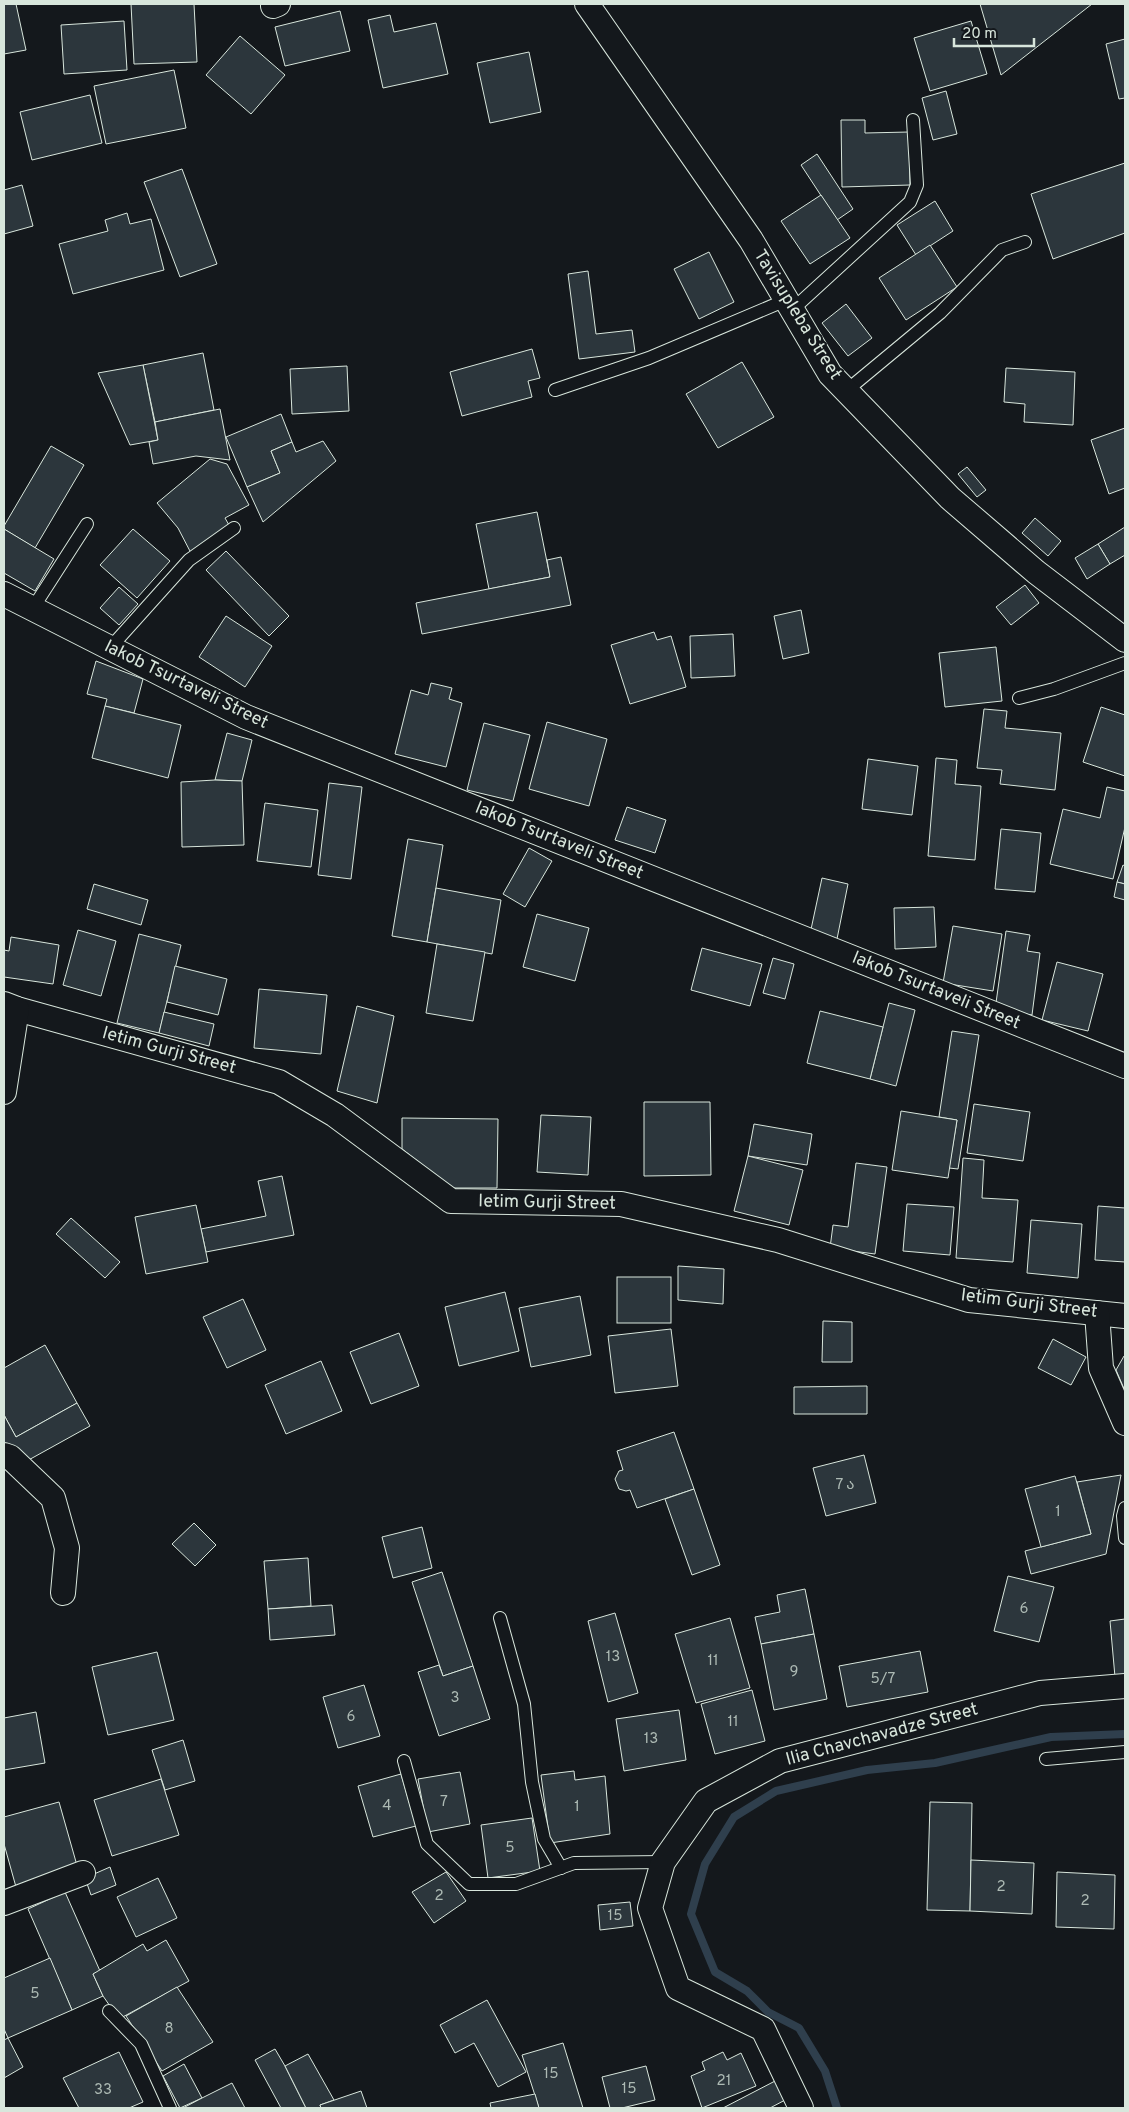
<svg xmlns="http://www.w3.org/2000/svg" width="1129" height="2112" font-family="Overpass,'Noto Sans Georgian',sans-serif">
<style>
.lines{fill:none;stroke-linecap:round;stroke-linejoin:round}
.stream{stroke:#2f3f4d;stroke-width:8}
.building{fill:#2c363c;stroke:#d8e6dc}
.service-casing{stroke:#d8e6dc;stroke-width:14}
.minor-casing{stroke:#d8e6dc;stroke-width:26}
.service{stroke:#14181c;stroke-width:12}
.minor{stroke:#14181c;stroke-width:24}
.labels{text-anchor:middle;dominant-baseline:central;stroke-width:4;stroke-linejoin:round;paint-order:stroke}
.number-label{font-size:15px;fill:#adbab4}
.street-label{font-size:18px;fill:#d8e6dc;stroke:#14181c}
</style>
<rect width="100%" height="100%" fill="#14181c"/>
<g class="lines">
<polyline class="stream" points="837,2108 825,2071 799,2028 768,2012 747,1991 715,1972 691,1914 705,1864 734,1817 776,1791 867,1770 935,1763 1051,1737 1125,1734"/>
</g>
<g class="building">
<polygon points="4,4 16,4 26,50 4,54"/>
<polygon points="131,4 194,4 197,62 134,64"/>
<polygon points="980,4 1092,4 1001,75"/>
<polygon points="340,11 350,51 285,66 275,27"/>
<polygon points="390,15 394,32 436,23 448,74 383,88 368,20"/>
<polygon points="124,21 127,70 64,74 61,25"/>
<polygon points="971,21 987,74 930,91 914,38"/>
<polygon points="240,36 285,75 251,114 206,75"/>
<polygon points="1125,39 1125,98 1119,99 1106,44"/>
<polygon points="529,52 541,112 490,123 477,63"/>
<polygon points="174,70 186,128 106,144 94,86"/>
<polygon points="946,91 957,134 933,140 922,98"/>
<polygon points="90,95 102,143 32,160 20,112"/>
<polygon points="841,120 865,120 865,133 909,132 910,185 842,187"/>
<polygon points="817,154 853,209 837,220 801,165"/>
<polygon points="1125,163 1125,233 1053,259 1031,194"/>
<polygon points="182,169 217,264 180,277 144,182"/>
<polygon points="22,185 33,226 4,234 4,190"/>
<polygon points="821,195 850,238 810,264 781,221"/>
<polygon points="935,201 953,231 916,255 897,225"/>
<polygon points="127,213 130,224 151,219 164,270 73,294 59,244 108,231 105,220"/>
<polygon points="930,245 957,287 906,320 879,278"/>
<polygon points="709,252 734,302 699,319 674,269"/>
<polygon points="588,271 596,334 632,330 635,352 579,359 568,274"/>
<polygon points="846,304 872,338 848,356 822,323"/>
<polygon points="532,349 540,378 528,381 532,397 462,416 450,372"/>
<polygon points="203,353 214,410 155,422 143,365"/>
<polygon points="742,362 774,417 718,448 686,394"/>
<polygon points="143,365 158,440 130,445 98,373"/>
<polygon points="347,366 349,411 292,414 290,369"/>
<polygon points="1006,368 1075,372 1073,425 1024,422 1025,404 1004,402"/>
<polygon points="220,409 230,460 196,456 153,464 149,442 158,440 155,422"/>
<polygon points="281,414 292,442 271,451 280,473 247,487 226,437"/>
<polygon points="1125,428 1125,488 1109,494 1091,440"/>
<polygon points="323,441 336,461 263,522 247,487 280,473 271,451 292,442 296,452"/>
<polygon points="51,446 84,465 35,548 4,529 4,526"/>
<polygon points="210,459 227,464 249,505 225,518 229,525 192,555 178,528 157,503"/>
<polygon points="967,467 986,490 977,497 958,474"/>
<polygon points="537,512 550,577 489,589 476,524"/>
<polygon points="1035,518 1061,541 1048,556 1022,533"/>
<polygon points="1125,527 1125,555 1110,564 1098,544"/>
<polygon points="4,529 54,559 35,591 4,573"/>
<polygon points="133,529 170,561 137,598 100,565"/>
<polygon points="1098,544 1110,564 1087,579 1075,558"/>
<polygon points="226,551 289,616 269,636 206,570"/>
<polygon points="561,557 571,605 422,634 416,603 550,577 547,560"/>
<polygon points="1025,585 1039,603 1011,625 996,607"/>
<polygon points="119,587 138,604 119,625 100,608"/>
<polygon points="801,610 809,653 783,659 774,616"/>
<polygon points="226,616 272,646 245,687 199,657"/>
<polygon points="654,632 657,640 671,636 686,687 630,704 611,645"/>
<polygon points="733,634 735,676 691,678 690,636"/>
<polygon points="996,647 1002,701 945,707 939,653"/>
<polygon points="96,661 143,679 134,713 105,706 107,699 87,694"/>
<polygon points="431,683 452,688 449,699 462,703 446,767 395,754 411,690 428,695"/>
<polygon points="105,706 181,725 168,778 92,758"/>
<polygon points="1101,707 1125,715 1125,776 1083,762"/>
<polygon points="984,709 1007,711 1005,728 1061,733 1055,790 1000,784 1002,770 977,768"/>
<polygon points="547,722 607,739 589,806 529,789"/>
<polygon points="484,723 530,735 513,801 467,790"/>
<polygon points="227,733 252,740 242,781 215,780"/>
<polygon points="936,758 957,760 955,784 981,786 975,860 928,856"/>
<polygon points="868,759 918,766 912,815 862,809"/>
<polygon points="215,780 242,781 244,845 182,847 181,782"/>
<polygon points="329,783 362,787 351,879 318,875"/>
<polygon points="1107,787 1125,791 1125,827 1113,879 1050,864 1063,809 1100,818"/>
<polygon points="265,803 318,810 311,867 257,861"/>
<polygon points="627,807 666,820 655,853 615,840"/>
<polygon points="1001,829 1041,833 1035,892 995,889"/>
<polygon points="408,839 443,845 427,942 392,936"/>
<polygon points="529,848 552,861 525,907 503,894"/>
<polygon points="1123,865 1125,866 1125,884 1117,882"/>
<polygon points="822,878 848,884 837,939 810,934"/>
<polygon points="1117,882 1125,884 1125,900 1114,897"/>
<polygon points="94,884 148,900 141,925 87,909"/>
<polygon points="436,888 501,900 492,954 427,942"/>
<polygon points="934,907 936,947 895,949 894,908"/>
<polygon points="537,914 589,928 575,981 523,967"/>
<polygon points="953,926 1002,934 993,991 943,983"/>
<polygon points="78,930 116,941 101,996 63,985"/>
<polygon points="1006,931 1030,935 1027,951 1040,953 1032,1015 995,1010"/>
<polygon points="139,934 181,945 159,1033 117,1023"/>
<polygon points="11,937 59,945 53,984 4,977 4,950 9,951"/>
<polygon points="437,944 485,952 473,1021 426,1013"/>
<polygon points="702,948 762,964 750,1006 691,990"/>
<polygon points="773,958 794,964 785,999 763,993"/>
<polygon points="1057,962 1103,974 1088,1031 1042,1020"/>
<polygon points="175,966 227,979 218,1015 167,1002"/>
<polygon points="259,989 327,995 321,1054 254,1048"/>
<polygon points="889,1003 915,1010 896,1086 870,1079"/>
<polygon points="357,1006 394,1016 377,1103 337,1091"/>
<polygon points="820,1011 883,1027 870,1079 807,1063"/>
<polygon points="164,1012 214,1024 209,1046 159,1033"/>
<polygon points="952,1031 979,1035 958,1169 949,1168 957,1120 939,1117"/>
<polygon points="644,1102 710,1102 711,1175 644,1176"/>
<polygon points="974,1104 1030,1112 1023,1161 967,1153"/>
<polygon points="901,1111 957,1120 948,1178 892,1170"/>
<polygon points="541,1115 591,1117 588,1175 537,1172"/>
<polygon points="402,1118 498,1119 497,1188 452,1188 402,1149"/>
<polygon points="754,1124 812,1134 807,1165 748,1156"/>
<polygon points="748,1156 803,1170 789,1225 734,1211"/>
<polygon points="963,1158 984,1160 982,1198 1018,1200 1013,1262 956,1258"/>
<polygon points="856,1163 887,1167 875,1254 830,1248 833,1225 848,1227"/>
<polygon points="282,1176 294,1235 206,1252 201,1229 266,1216 258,1181"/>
<polygon points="907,1204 954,1207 950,1255 903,1251"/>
<polygon points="196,1205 208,1262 146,1274 135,1217"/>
<polygon points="1098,1206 1125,1208 1125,1262 1095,1260"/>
<polygon points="71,1218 120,1262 105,1278 56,1234"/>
<polygon points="1031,1220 1082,1224 1078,1278 1027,1273"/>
<polygon points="678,1266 724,1269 723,1304 678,1300"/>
<rect x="617" y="1277" width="54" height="46"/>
<polygon points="505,1292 519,1351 459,1366 445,1307"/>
<polygon points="580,1296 591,1355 531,1367 519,1308"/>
<polygon points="243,1299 266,1350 227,1368 203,1317"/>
<polygon points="823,1321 852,1322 852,1362 822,1362"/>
<polygon points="671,1329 678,1386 615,1393 608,1336"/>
<polygon points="399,1333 419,1386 371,1404 350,1352"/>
<polygon points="1053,1339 1086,1357 1071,1385 1038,1368"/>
<polygon points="45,1345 77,1403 16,1437 4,1415 4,1368"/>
<polygon points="1124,1356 1125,1357 1125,1391 1116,1370"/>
<polygon points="321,1361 342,1411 286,1434 265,1385"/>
<polygon points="867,1386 867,1414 794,1414 794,1387"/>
<polygon points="77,1403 90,1426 25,1462 4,1449 4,1415 16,1437"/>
<polygon points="674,1432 694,1489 637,1508 630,1490 626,1491 619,1489 615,1479 619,1471 623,1470 617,1451"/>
<polygon points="864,1455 876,1503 826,1516 813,1468"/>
<polygon points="1121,1475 1106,1554 1031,1574 1025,1551 1091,1534 1077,1482"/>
<polygon points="1075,1476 1091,1534 1041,1547 1025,1489"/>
<polygon points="694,1489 720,1565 692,1575 665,1499"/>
<polygon points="194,1523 216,1545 195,1566 172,1544"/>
<polygon points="422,1527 432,1568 393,1578 382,1537"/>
<polygon points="308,1558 311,1606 268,1609 264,1561"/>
<polygon points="442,1572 473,1666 443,1676 412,1582"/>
<polygon points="1008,1576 1054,1587 1039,1642 994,1631"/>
<polygon points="805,1589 814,1634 761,1644 755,1617 780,1612 777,1595"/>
<polygon points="332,1605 335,1635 270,1640 268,1609"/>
<polygon points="615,1613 638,1693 608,1702 588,1621"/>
<polygon points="730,1618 750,1688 696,1703 675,1634"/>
<polygon points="1125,1619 1125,1676 1115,1677 1110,1621"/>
<polygon points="814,1634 827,1699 774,1710 761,1644"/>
<polygon points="920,1651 928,1692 847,1707 839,1666"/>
<polygon points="157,1652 174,1720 108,1735 92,1667"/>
<polygon points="439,1665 443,1676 473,1666 490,1719 439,1736 418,1672"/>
<polygon points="364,1685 380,1736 338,1748 323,1697"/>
<polygon points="752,1690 765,1741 715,1754 701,1704"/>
<polygon points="679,1710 686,1760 624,1771 616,1719"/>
<polygon points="36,1712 45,1763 4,1770 4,1718"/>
<polygon points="183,1740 195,1781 165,1790 152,1750"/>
<polygon points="574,1771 575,1780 605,1776 610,1834 550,1843 541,1775"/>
<polygon points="460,1772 470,1824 428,1832 418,1779"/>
<polygon points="401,1774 416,1826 373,1837 358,1786"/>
<polygon points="161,1779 179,1835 112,1856 94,1800"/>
<polygon points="59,1802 78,1869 16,1887 4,1844 4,1817"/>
<polygon points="930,1802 972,1803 970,1911 927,1910"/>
<polygon points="532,1818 540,1871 488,1878 481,1825"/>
<polygon points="971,1860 1034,1863 1032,1914 970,1911"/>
<polygon points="110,1867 116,1885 91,1895 85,1878"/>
<polygon points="446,1872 466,1901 434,1923 412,1892"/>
<polygon points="1057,1872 1115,1875 1114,1929 1056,1927"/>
<polygon points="158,1878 177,1918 136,1937 117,1897"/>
<polygon points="65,1892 100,1971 93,1974 103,1996 72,2010 28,1909"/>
<polygon points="630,1902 633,1926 600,1930 598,1905"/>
<polygon points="166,1940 189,1981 119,2019 103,1996 93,1974 143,1944 147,1951"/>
<polygon points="50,1958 72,2010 8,2038 4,2029 4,1978"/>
<polygon points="177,1987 213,2042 162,2071 126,2016"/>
<polygon points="487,2000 526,2072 498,2087 474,2043 455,2053 440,2025"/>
<polygon points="8,2038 23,2067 4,2078 4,2040"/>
<polygon points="563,2043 583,2108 539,2108 522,2055"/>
<polygon points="275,2049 285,2066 306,2108 281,2108 255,2060"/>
<polygon points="119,2052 143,2102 129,2108 79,2108 63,2078"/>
<polygon points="723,2052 727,2060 741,2053 756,2086 702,2108 691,2076 705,2070 702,2062"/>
<polygon points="308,2054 334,2100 320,2105 321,2108 306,2108 285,2066"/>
<polygon points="184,2064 202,2098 180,2108 163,2076"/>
<polygon points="646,2066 655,2100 622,2108 610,2108 602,2077"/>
<polygon points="777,2080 787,2099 770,2108 723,2108"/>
<polygon points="232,2083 245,2108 183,2108 202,2098"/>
<polygon points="361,2091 367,2108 321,2108 320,2105"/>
<polygon points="535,2094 539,2108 491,2108 490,2103"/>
</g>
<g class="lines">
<g class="service-casing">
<g id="service">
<polyline points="792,310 910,202 917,185 913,120"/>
<polyline points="555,390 649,358 786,300"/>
<polyline points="846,391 940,313 1002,250 1025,242"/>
<polyline points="33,608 87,524"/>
<polyline points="110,648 189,560 234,528"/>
<polyline points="1019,698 1054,689 1125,663"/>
<polyline points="1125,1508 1123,1516 1125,1538"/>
<polyline points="500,1618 524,1704 532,1782 544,1839 561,1868"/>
<polyline points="1046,1759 1125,1752"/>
<polyline points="404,1761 427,1844 469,1884 516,1884 574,1863 663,1862"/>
<polyline points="109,2011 141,2044 170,2108"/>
</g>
</g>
<g class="minor-casing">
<g id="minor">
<polyline points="587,4 751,240 830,374 950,498 1036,572 1125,640"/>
<polyline points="273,6 278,4"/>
<polyline points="4,594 246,717 1125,1066"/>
<polyline points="4,1004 17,1009 279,1082 335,1115 451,1201 621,1204 778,1240 969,1300 1125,1316"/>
<polyline points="4,1092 17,1009"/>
<polyline points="1097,1313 1101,1368 1125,1423"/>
<polyline points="4,1455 10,1457 53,1498 67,1548 63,1593"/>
<polyline points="4,1903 83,1873"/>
<polyline points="801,2108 763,2029 678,1988 650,1908 663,1862 706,1801 780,1761 1040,1693 1125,1686"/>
</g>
</g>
<use href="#service" class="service"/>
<use href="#minor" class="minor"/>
</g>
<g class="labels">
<g class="number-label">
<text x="845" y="1485">7 ა</text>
<text x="1058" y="1512">1</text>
<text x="1024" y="1609">6</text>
<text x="613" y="1657">13</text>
<text x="713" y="1661">11</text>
<text x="794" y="1672">9</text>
<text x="883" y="1679">5/7</text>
<text x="455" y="1698">3</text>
<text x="351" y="1717">6</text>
<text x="733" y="1722">11</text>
<text x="651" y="1739">13</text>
<text x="444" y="1802">7</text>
<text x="387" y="1806">4</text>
<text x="577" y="1807">1</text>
<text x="510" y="1848">5</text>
<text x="1001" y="1887">2</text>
<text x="439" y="1896">2</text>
<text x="1085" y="1901">2</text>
<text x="615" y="1916">15</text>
<text x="35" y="1994">5</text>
<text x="169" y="2029">8</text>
<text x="551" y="2074">15</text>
<text x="724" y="2081">21</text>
<text x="629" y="2089">15</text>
<text x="103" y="2090">33</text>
</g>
<g class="street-label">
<text transform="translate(797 315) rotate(58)">Tavisupleba Street</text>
<text transform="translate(186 685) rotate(26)">Iakob Tsurtaveli Street</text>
<text transform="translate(559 841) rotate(22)">Iakob Tsurtaveli Street</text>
<text transform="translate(936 991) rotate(22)">Iakob Tsurtaveli Street</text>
<text transform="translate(169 1051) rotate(15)">Ietim Gurji Street</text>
<text transform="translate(547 1203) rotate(1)">Ietim Gurji Street</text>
<text transform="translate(1029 1304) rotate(7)">Ietim Gurji Street</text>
<text transform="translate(882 1735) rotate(-15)">Ilia Chavchavadze Street</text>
</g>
</g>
<rect width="1129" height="2112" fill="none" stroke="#d8e6dc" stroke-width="10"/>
<path d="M954 38v8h80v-8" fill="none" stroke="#d8e6dc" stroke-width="2.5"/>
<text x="962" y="38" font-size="15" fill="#d8e6dc" stroke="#14181c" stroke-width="4" paint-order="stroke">20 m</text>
</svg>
